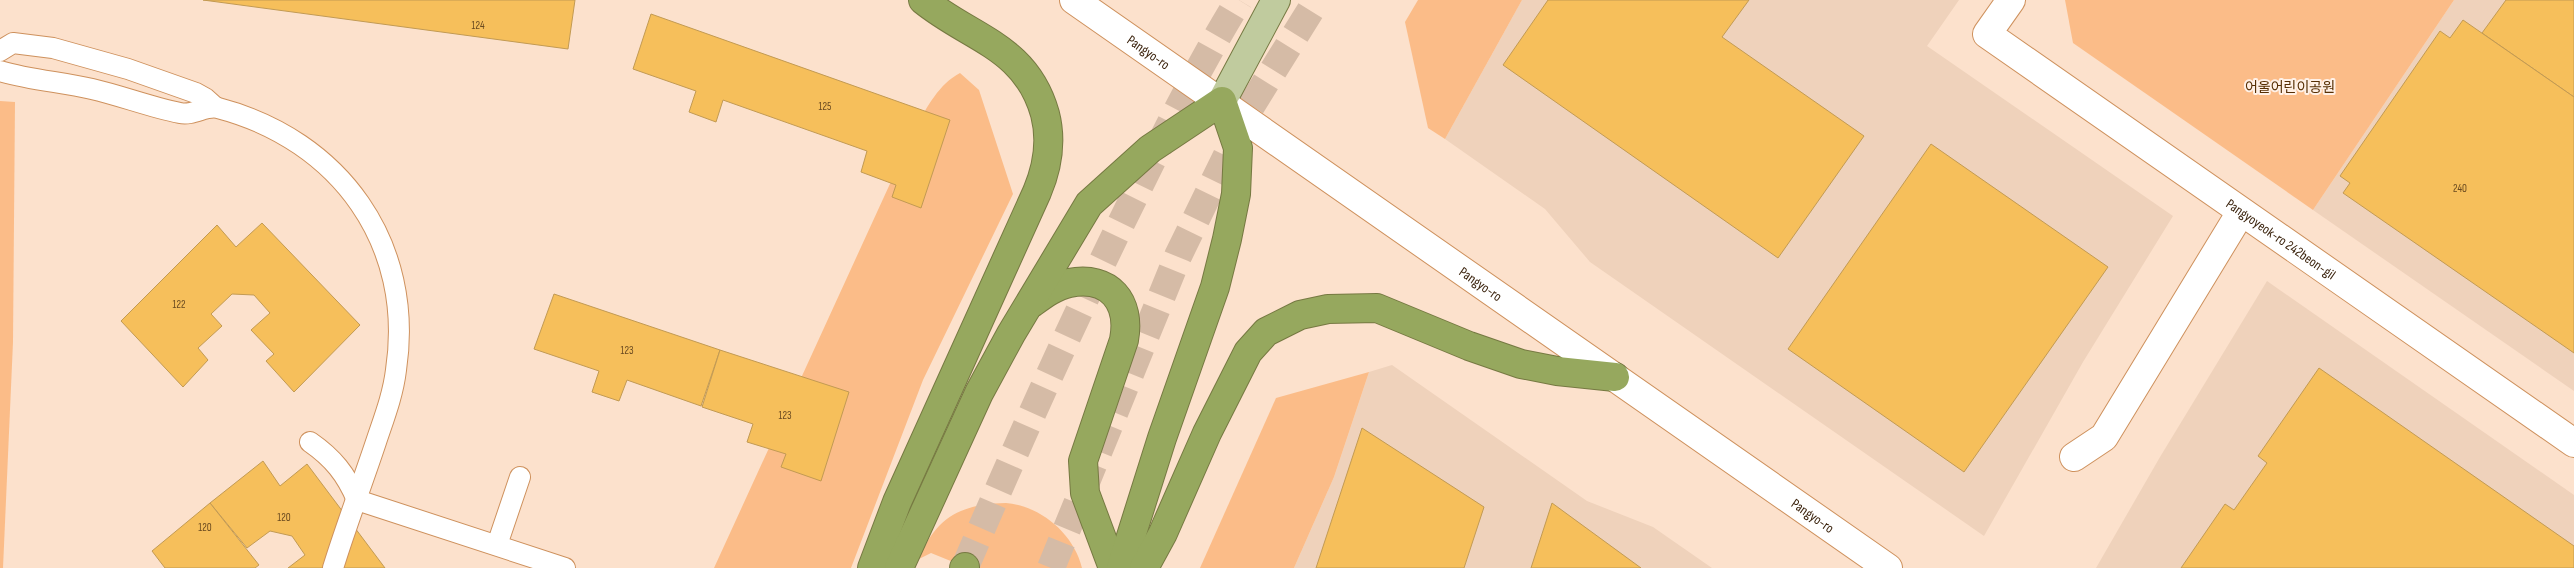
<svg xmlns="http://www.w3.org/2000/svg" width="2574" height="568" font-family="'Sofia Sans Condensed','Noto Sans KR',sans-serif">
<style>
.built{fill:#efd2bb}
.green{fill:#fbbc88}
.building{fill:#f6bf5b;stroke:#c29a53}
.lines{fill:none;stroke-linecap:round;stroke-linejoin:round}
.highway-tunnel{stroke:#d5bba6;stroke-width:28;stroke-dasharray:28 14;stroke-linecap:butt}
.lane-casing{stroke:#ce915d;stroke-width:22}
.street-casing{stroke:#ce915d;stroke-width:30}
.secondary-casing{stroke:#ce915d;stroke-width:30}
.primary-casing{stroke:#767942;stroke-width:30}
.highway-casing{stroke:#767942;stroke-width:30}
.lane{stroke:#fff;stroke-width:20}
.street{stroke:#fff;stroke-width:28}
.secondary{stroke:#fff;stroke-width:28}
.primary{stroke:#c0cb9e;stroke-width:28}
.highway{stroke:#96a85e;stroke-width:28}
.labels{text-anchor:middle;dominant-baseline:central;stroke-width:4;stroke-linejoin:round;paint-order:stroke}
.number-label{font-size:11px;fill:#6a4a20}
.street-label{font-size:14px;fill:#3b230d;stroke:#fff1e7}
.park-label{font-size:14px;fill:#572f04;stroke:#fff1e7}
</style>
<rect width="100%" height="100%" fill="#fce1cc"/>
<g class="built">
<polygon points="1522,0 1959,0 1927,46 2173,216 2083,362 1984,536 1590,262 1545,209 1445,139"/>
<polygon points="2454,0 2574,0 2574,391 2313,210"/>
<polygon points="2267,281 2574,495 2574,568 2096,568 2160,457"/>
<polygon points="1392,365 1587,501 1653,527 1712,568 1294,568 1334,477 1369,372"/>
</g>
<g class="green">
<polygon points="1418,0 1522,0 1445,139 1428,128 1405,22"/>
<polygon points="2065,0 2454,0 2313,210 2073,43"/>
<path d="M960,73L979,90L1013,194L923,380L851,568H714L916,127C927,107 939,84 960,73Z"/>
<polygon points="0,101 15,102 13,342 3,568 0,568"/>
<polygon points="1369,372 1334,477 1294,568 1200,568 1276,398"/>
<path d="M1006,503C1041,506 1074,534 1082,568H968L931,553L919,559C936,517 961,504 1006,503Z"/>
</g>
<g class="building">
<polygon points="203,0 575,0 568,49"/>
<polygon points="1548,0 1749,0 1722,37 1864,136 1778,258 1503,65"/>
<polygon points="2506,0 2574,0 2574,97 2482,33"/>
<polygon points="651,14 950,120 921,208 892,197 896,185 861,172 867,151 723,100 716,122 689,112 696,91 633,69"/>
<polygon points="2463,20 2574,97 2574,353 2343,193 2350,183 2340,176 2440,31 2450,38"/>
<polygon points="1931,144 2108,267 1964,472 1788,349"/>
<polygon points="262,223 360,325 294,392 266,361 274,354 251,330 270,313 254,295 232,294 211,314 222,326 198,348 208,360 183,387 121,321 217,225 236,247"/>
<polygon points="554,294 720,350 701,406 627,380 619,401 592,392 599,371 534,349"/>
<polygon points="720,350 849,392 821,481 781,467 786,454 747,442 753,424 702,407"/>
<polygon points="2319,368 2574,546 2574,568 2181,568 2225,504 2234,510 2267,463 2258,456"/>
<polygon points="1362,428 1484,507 1464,568 1316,568"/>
<polygon points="263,461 280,486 307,464 385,568 288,568 305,555 292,536 270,531 247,548 210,503"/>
<polygon points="210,503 259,565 255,568 165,568 152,551"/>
<polygon points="1552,503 1641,568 1531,568"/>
</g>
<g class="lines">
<g class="highway-tunnel">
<path d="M965,567C1019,441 1075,316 1136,193C1168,127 1201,62 1239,0"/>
<polyline points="1051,568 1178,256 1251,106 1317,0"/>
</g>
<g class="lane-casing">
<g id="lane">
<polyline points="0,51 13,43 53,48 128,69 196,93 205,98 215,107"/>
<path d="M0,71C30,80 62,82 92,89C122,96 150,107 180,113C193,116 206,105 218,108C340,140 415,244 396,370C393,395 384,418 376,442C362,484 346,526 333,568"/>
<path d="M310,442C333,458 346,474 357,500L565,568"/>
<polyline points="497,545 520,477"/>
</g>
</g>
<g class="street-casing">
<g id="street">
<path id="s1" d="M2011,0L1987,34L2574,443"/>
<polyline points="2074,457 2104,437 2241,212"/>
</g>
</g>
<g class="secondary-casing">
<g id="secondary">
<path id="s2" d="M1074,0L1888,568"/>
</g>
</g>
<g class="primary-casing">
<polyline id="primary" points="1222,101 1276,0"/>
</g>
<g class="highway-casing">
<g id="highway">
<path d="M1032,303C1043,295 1055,286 1069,283C1110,275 1131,302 1124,340L1083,461L1085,493L1113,568"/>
<path d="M872,568L897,502L1037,192C1048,166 1052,141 1045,114C1026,46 971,39 923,0"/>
<polyline points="899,568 979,393 1011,334 1089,204 1150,149 1222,101 1238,148 1236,194 1227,239 1215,287 1162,438 1121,568"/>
<polyline points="964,568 965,567"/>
<polyline points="1144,568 1163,533 1207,433 1248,352 1266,332 1300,315 1328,309 1377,308 1469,346 1521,364 1557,371 1615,377"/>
</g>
</g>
<use href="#lane" class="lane"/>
<use href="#street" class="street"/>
<use href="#secondary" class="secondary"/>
<use href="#primary" class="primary"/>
<use href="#highway" class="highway"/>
</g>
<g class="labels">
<g class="number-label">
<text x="478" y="25">124</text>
<text x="825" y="106">125</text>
<text x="2460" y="188">240</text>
<text x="179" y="304">122</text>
<text x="627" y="350">123</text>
<text x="785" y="415">123</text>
<text x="284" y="517">120</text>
<text x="205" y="527">120</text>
</g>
<g class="street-label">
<text stroke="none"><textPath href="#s2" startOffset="91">Pangyo-ro</textPath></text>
<text stroke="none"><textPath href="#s1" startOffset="400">Pangyoyeok-ro 242beon-gil</textPath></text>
<text stroke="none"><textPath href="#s2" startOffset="496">Pangyo-ro</textPath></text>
<text stroke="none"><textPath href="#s2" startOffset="901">Pangyo-ro</textPath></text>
</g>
<g class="park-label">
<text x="2290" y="87">어울어린이공원</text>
</g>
</g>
</svg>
